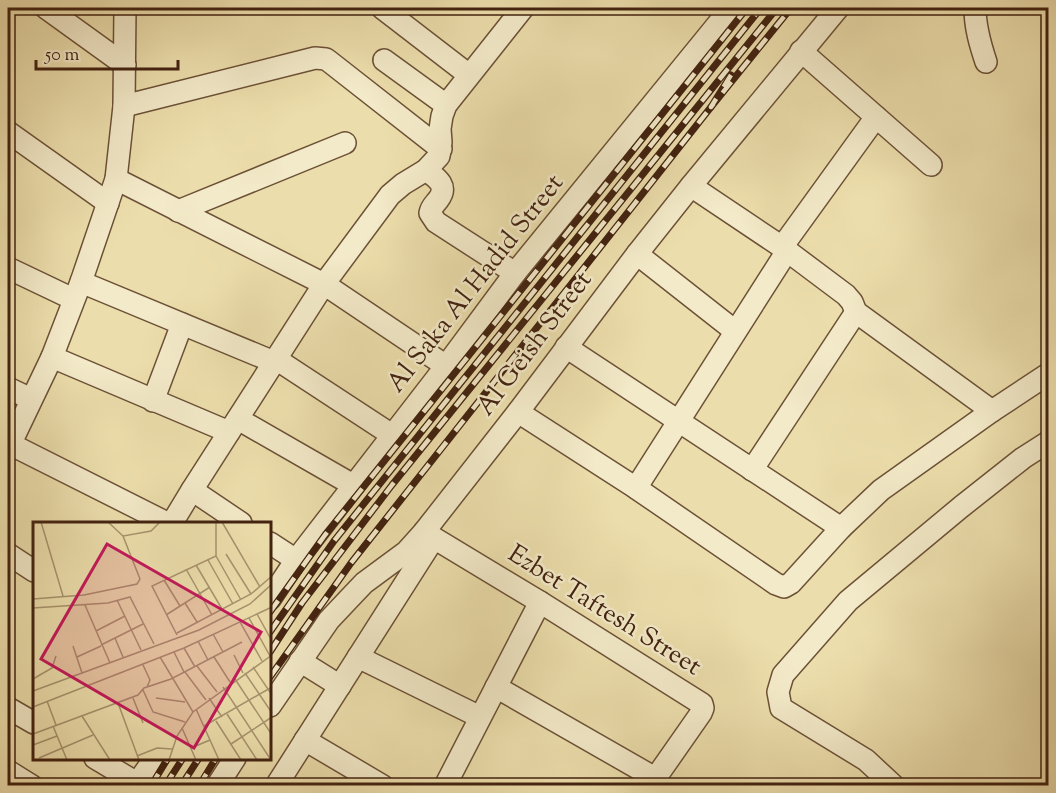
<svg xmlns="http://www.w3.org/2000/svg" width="1056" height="793" font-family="'Sorts Mill Goudy',serif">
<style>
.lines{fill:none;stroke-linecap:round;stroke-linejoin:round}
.minor-casing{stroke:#6c5137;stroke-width:24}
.minor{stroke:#f3eac9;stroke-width:21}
.rail-casing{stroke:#422210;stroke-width:7}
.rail{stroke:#f3eac9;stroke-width:4.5;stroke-dasharray:14;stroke-linecap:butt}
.labels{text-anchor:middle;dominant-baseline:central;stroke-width:5;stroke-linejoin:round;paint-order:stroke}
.street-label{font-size:26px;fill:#422210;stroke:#f3eac9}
.inset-road{fill:none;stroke:#a8936e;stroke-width:1.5}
.view{fill:#c2185b;fill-opacity:0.15;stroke:#c2185b;stroke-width:3}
.inset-edge{fill:none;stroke:#422210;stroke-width:3}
</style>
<rect width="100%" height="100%" fill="#ecdeac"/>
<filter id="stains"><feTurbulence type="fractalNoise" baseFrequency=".00333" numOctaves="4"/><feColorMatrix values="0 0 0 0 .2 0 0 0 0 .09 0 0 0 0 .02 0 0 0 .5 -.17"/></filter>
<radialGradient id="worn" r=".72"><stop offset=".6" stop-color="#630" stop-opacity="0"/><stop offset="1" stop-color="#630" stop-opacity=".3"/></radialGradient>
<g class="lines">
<g class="minor-casing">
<g id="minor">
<polyline points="46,8 125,65"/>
<polyline points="382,8 469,75"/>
<path d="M975,8C975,27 980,44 986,62"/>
<polyline points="801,51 931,165"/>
<polyline points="384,60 446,105"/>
<polyline points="124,106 315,58 326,59 330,62 441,149"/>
<polyline points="8,132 108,203"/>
<path d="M426,170C437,178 449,186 438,200C434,205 431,207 430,213L436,222L515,273"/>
<polyline points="116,179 324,284 446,366"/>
<polyline points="691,186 782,247 846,295 852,302 856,312 992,411"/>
<polyline points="178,211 345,143"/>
<polyline points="782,247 876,117"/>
<polyline points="637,254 735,331"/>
<polyline points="8,268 73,299"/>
<polyline points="81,282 274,362"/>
<polyline points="566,347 841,528"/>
<polyline points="52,357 229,432"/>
<polyline points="276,359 392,435"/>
<polyline points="8,388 31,399"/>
<polyline points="153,401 182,324"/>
<polyline points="518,412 636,488 776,584 784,587 791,583 841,528 881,490 992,411 1048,374"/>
<polyline points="238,419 353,485"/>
<polyline points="10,444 167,523"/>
<polyline points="8,449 52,357 81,282 116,179 124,106 125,8"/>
<polyline points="752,470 856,312"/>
<polyline points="636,488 787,251"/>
<polyline points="192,490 241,523"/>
<polyline points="172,523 192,490 324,284 390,195 403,184 426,170 439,156 441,142 440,129 442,116 446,105 523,8"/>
<polyline points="424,532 540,602 702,704 703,708 701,713 650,786"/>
<polyline points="270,543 296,560"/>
<polyline points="8,554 34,571"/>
<polyline points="270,599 296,560 446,366 515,273 731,8"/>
<polyline points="358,657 480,717"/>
<polyline points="300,661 340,686"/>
<polyline points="496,687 655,778"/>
<polyline points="270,706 329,620 346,602 364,583 406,552 424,532 518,412 637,254 691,186 838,8"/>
<polyline points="8,708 34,723"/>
<polyline points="305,740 383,786"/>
<polyline points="95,758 137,783"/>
<polyline points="8,771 32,786"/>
<polyline points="135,786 155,758"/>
<polyline points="217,786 235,758"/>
<polyline points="276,786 434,538"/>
<polyline points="445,786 540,602"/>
<polyline points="894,786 866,760 781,708 778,692 783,675 848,601 961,507 1023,458 1048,442"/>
</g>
</g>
<use href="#minor" class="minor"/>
<g class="rail-casing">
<g id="rail">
<polyline points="731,75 711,107 791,8"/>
<polyline points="270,612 325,535 747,8"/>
<polyline points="270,632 334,541 761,8"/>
<polyline points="270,652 302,603 392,485 777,8"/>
<polyline points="270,677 351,563 711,107"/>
<polyline points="151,786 168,758"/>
<polyline points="165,786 183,758"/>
<polyline points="181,786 199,758"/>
<polyline points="199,786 216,758"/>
</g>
</g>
<use href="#rail" class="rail"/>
</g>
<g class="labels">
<g class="street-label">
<text transform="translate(476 284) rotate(-52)">Al Saka Al Hadid Street</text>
<text transform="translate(535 344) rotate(-53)">Al Geish Street</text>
<text transform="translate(604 611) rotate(32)">Ezbet Taftesh Street</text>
</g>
</g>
<g transform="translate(33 522)">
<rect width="238" height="238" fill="#ecdeac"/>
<path class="inset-road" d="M8,0L30,74M75,0L90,14M189,0L227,65M193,32L218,72M183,34L208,78M175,38L200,82M163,43L189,87M153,47L179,93M131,58L147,84M0,77L51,73L104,62L107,57L90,14L118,9L127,0M84,78L108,128M152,81L164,100M52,83L77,141M0,86L75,81L97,75L121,122M224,92L239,119M133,93L177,65M216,96L237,134M207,100L229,139M63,109L92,94M144,111L218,72L239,54M180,112L190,130M144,113L119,64L183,34V0M82,116L90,135M165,119L175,138M68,123L110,102M40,124L49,151M151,126L162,145M141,130L151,150M201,133L210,151M44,135L68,124M127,135L160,190M181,135L197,160M110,143L117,158L114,165M164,144L184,170M220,145L239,173M152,150L173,178M212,151L239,191M0,157L19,146L23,134M202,157L239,213M190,165L238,238M110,168L120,190L152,200M0,169L166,108L217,82L239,62M100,176L110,201M123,176L152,180M176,176L189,195M14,179L23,203M85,181L106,238M0,185L151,126L239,85M163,187L186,238M194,192L224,238M49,194L77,238M183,199L208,238M20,204L34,238M171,204L239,165M149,206L163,238M0,212L105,173L111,166L138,157L209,120M198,222L239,195M0,223L24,214M158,226L177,218M104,234L124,226L139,227M6,236L60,213M136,238L144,214L160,190L239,133"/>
<path class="view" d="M74,22L228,110L161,226L8,137Z"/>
<rect width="238" height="238" class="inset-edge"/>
</g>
<rect width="1056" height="793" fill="none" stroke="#ecdeac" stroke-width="30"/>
<rect x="9" y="9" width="1038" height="775" fill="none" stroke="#422210" stroke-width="3"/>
<rect x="15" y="15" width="1026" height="763" fill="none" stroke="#422210" stroke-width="1.5"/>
<path d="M36 60v9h142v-9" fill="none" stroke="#422210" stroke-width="3"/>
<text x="45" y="60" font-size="18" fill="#422210" stroke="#f3eac9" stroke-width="4.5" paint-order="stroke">50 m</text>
<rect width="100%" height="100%" filter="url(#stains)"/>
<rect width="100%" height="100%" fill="url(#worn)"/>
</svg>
